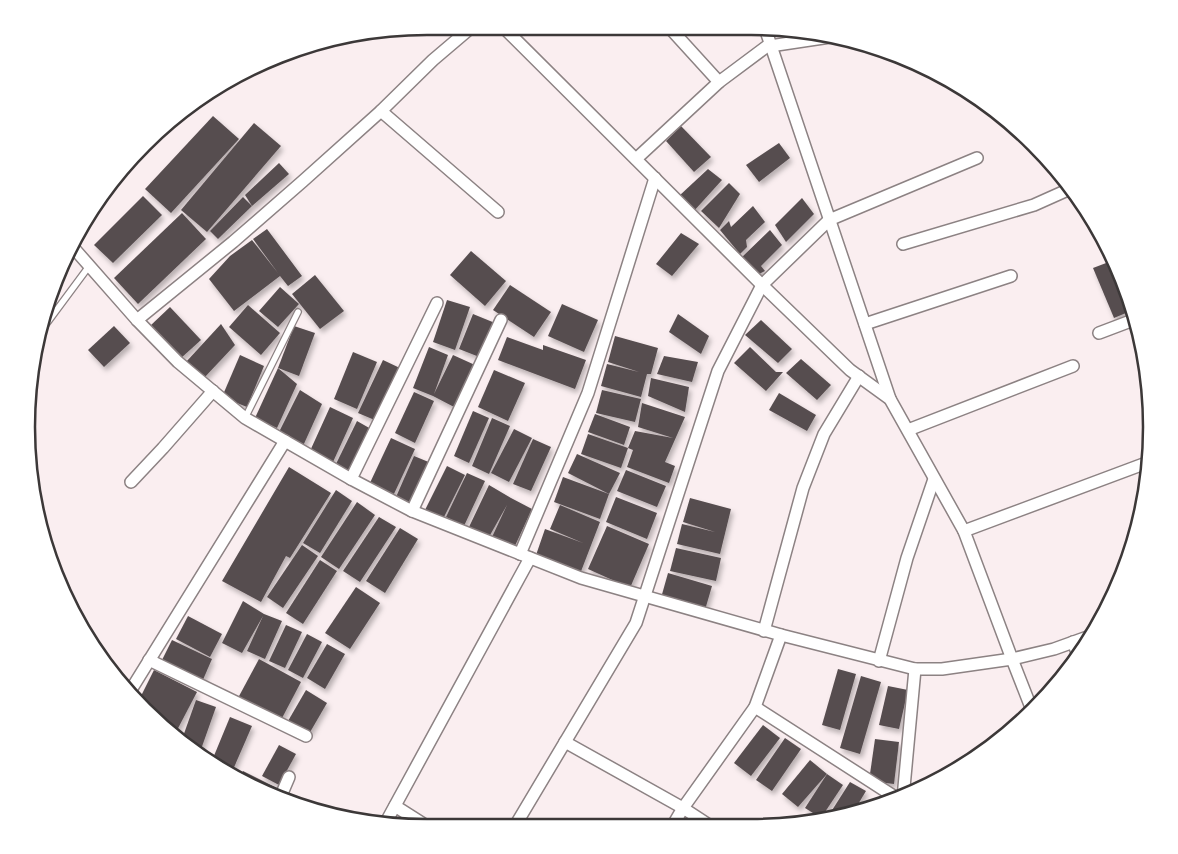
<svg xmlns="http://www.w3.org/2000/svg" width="1178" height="854" font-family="'Libre Baskerville',serif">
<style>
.building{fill:#574d4f;filter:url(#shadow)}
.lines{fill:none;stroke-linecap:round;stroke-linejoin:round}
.service-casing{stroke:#8c8283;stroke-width:8}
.minor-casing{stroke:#8c8283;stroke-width:14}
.service{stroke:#fff;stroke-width:5.5}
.minor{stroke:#fff;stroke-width:11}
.rim{fill:none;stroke:#3c3838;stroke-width:2.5}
</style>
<defs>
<filter id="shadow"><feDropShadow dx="2.5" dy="4" stdDeviation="2.5" flood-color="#0004"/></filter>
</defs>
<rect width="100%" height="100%" fill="#faeef0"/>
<g class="building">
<polygon points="213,116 239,139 171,213 145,189"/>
<polygon points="254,123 281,146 207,232 181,210"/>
<polygon points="681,126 711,157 694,172 666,141"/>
<polygon points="779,143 790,158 759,182 746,165"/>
<polygon points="279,163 289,174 252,206 245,195"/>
<polygon points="708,169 722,180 693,212 679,196"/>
<polygon points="729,183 740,194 719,228 701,211"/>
<polygon points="143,196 162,215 113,263 94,245"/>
<polygon points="243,197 252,206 218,239 210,231"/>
<polygon points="802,198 814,214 786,242 775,225"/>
<polygon points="753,206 765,222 746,240 747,247 740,254 720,230 729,221 731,227"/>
<polygon points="182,213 206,239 138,304 114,278"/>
<polygon points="267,229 302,276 288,286 280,276 234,311 209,279 230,256 252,240 278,273 253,239"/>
<polygon points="770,230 782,245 761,266 765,271 757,275 742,257"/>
<polygon points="681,233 699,244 672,276 656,264"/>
<polygon points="471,251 506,281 485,306 450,275"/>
<polygon points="1114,260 1133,310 1114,318 1093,268"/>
<polygon points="315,275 344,311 320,329 292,294"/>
<polygon points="510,285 551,312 534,337 493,310"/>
<polygon points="280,287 299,304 278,327 259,311"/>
<polygon points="447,300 470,307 455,350 433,342"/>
<polygon points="562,304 598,320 584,352 548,336"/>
<polygon points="248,305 280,333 261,355 229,327"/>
<polygon points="170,307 201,340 180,359 150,326"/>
<polygon points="473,314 495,323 482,358 459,349"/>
<polygon points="678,314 709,336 701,354 669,332"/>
<polygon points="761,320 792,349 778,363 745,335"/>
<polygon points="221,324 235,345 204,378 186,362"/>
<polygon points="114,326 130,343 104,367 88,350"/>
<polygon points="294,326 315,333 299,376 278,368"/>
<polygon points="615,336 658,348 651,374 647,374 641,397 601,386 607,364 639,372 608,362"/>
<polygon points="507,337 543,350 543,345 586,360 575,389 498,360"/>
<polygon points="429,347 448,355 434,394 453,355 475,365 456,408 433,396 413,388"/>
<polygon points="750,347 776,372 783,372 766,391 734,363"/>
<polygon points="353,352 377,362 357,409 334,399"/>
<polygon points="240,355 264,366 247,407 222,397"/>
<polygon points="664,356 698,362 692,382 657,374"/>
<polygon points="801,359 831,385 817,400 786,373"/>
<polygon points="383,360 402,369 377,421 358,413"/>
<polygon points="278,368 297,384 277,428 255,418"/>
<polygon points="494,370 525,383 508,421 478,407"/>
<polygon points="651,378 689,387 685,412 648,396"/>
<polygon points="300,390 322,404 303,446 278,434"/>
<polygon points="602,390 641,399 635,422 596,413"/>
<polygon points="414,392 434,401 415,443 395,433"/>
<polygon points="779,393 816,415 807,431 769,410"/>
<polygon points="642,403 685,417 665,462 675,466 669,483 627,467 633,450 628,448 635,431 673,438 638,427"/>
<polygon points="330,407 353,418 333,462 310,451"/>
<polygon points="473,411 489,418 469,463 454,456"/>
<polygon points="595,414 630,427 624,445 588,432"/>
<polygon points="492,418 510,426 489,474 472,466"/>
<polygon points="357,421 371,429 350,474 335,466"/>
<polygon points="514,429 532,438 509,482 491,473"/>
<polygon points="588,434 628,448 621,468 581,454"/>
<polygon points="391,438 415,449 393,496 369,485"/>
<polygon points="533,439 551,447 531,491 513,484"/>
<polygon points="577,454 620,473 609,494 568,473"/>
<polygon points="414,456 431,463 413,504 396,497"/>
<polygon points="447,466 465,475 443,519 425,510"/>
<polygon points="289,467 331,493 290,558 286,556 261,602 222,581"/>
<polygon points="626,470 666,486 657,507 617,491"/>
<polygon points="467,473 485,481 464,526 446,517"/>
<polygon points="563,477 609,494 600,519 554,502"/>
<polygon points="489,485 511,498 532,509 514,548 492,537 507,505 489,537 469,527"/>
<polygon points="336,490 352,501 320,553 303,543"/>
<polygon points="616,497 657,513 647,539 606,522"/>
<polygon points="690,498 731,509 720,554 677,544 682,524 715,532 683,522"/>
<polygon points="357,502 375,515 339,569 321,557"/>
<polygon points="560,505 600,522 580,574 535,558 545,529 583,543 550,529"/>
<polygon points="379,517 396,527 360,582 343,571"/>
<polygon points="607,526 649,544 630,588 588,569"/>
<polygon points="400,528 418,539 385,593 366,581"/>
<polygon points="302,545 318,556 283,608 267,597"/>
<polygon points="676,548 721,558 716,581 670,571"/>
<polygon points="320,560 337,571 303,624 286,613"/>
<polygon points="668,573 712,586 705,610 661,598"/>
<polygon points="356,587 380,603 350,649 325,633"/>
<polygon points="243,601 264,614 282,621 265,659 247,651 263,616 242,653 222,643"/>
<polygon points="188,616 222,634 210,657 176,639"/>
<polygon points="286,625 302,632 285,668 269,661"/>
<polygon points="307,634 322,642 303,678 288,670"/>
<polygon points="172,640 212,659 202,682 161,662"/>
<polygon points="327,644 345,654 325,689 307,678"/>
<polygon points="259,659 301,682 281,720 238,698"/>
<polygon points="838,669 856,674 840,730 822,725"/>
<polygon points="154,670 197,692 174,736 163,728 138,702"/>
<polygon points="861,676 881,682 860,754 840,748"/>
<polygon points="888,686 908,690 899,729 879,725"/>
<polygon points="306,690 327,703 309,734 288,721"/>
<polygon points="196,700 216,707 199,755 181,742"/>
<polygon points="230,717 252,726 232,772 211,763"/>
<polygon points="763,725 780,738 751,776 734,763"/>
<polygon points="785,738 801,749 772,791 756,780"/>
<polygon points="875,739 899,742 894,784 869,781"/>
<polygon points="279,745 296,754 279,785 262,776"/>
<polygon points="810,760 827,774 798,807 782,794"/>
<polygon points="243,771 279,789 275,796 239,780"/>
<polygon points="827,774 843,785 821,818 805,808"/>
<polygon points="850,782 866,791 854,811 832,817 829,815"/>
</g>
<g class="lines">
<g class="service-casing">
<g id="service">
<polyline points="44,327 90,265"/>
<polyline points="245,418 298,312"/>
</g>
</g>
<g class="minor-casing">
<g id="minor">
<polyline points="502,26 762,285 850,370 890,399 964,531"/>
<polyline points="668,26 719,82"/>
<polyline points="765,28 890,399"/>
<polyline points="770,46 830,37"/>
<polyline points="381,111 498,212"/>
<polyline points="636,159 719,82 770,44"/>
<polyline points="903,244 1034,205 1072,188"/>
<polyline points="71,245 137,320 178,362 245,418 351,479 412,511 581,578 781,635"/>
<polyline points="137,320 233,242 303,181 381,111 433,60 473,26"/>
<polyline points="865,324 1011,276"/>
<polyline points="1099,333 1136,319"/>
<polyline points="908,430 1073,366"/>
<polyline points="351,479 437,303"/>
<polyline points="131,482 163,448 213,391"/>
<polyline points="412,511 501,320"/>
<polyline points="520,554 588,393 655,178"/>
<polyline points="764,631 803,488 824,434 859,376"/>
<polyline points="1073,642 1078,655"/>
<polyline points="149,660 306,736"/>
<polyline points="879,661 907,558 934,479"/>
<polyline points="129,693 285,441"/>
<polyline points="755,707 898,799"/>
<polyline points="1032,710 1012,659 1054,649 1093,635"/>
<polyline points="565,742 683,808 709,825"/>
<polyline points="280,798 289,777"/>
<polyline points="903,798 915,669"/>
<polyline points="395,806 428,827"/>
<polyline points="385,824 530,558"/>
<polyline points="673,825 683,808 755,707 781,635 915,669 942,669 1012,659 964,531 1149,462"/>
<polyline points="515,826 636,623 718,371 762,285 829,220 977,158"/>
</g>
</g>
<use href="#service" class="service"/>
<use href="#minor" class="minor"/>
</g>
<path d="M0 0H1178V854H0ZM427 35H751A392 392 0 0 1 1143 427V427A392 392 0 0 1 751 819H427A392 392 0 0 1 35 427V427A392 392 0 0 1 427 35Z" fill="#fff" fill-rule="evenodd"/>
<path class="rim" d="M427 35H751A392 392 0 0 1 1143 427V427A392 392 0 0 1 751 819H427A392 392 0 0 1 35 427V427A392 392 0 0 1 427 35Z"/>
</svg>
